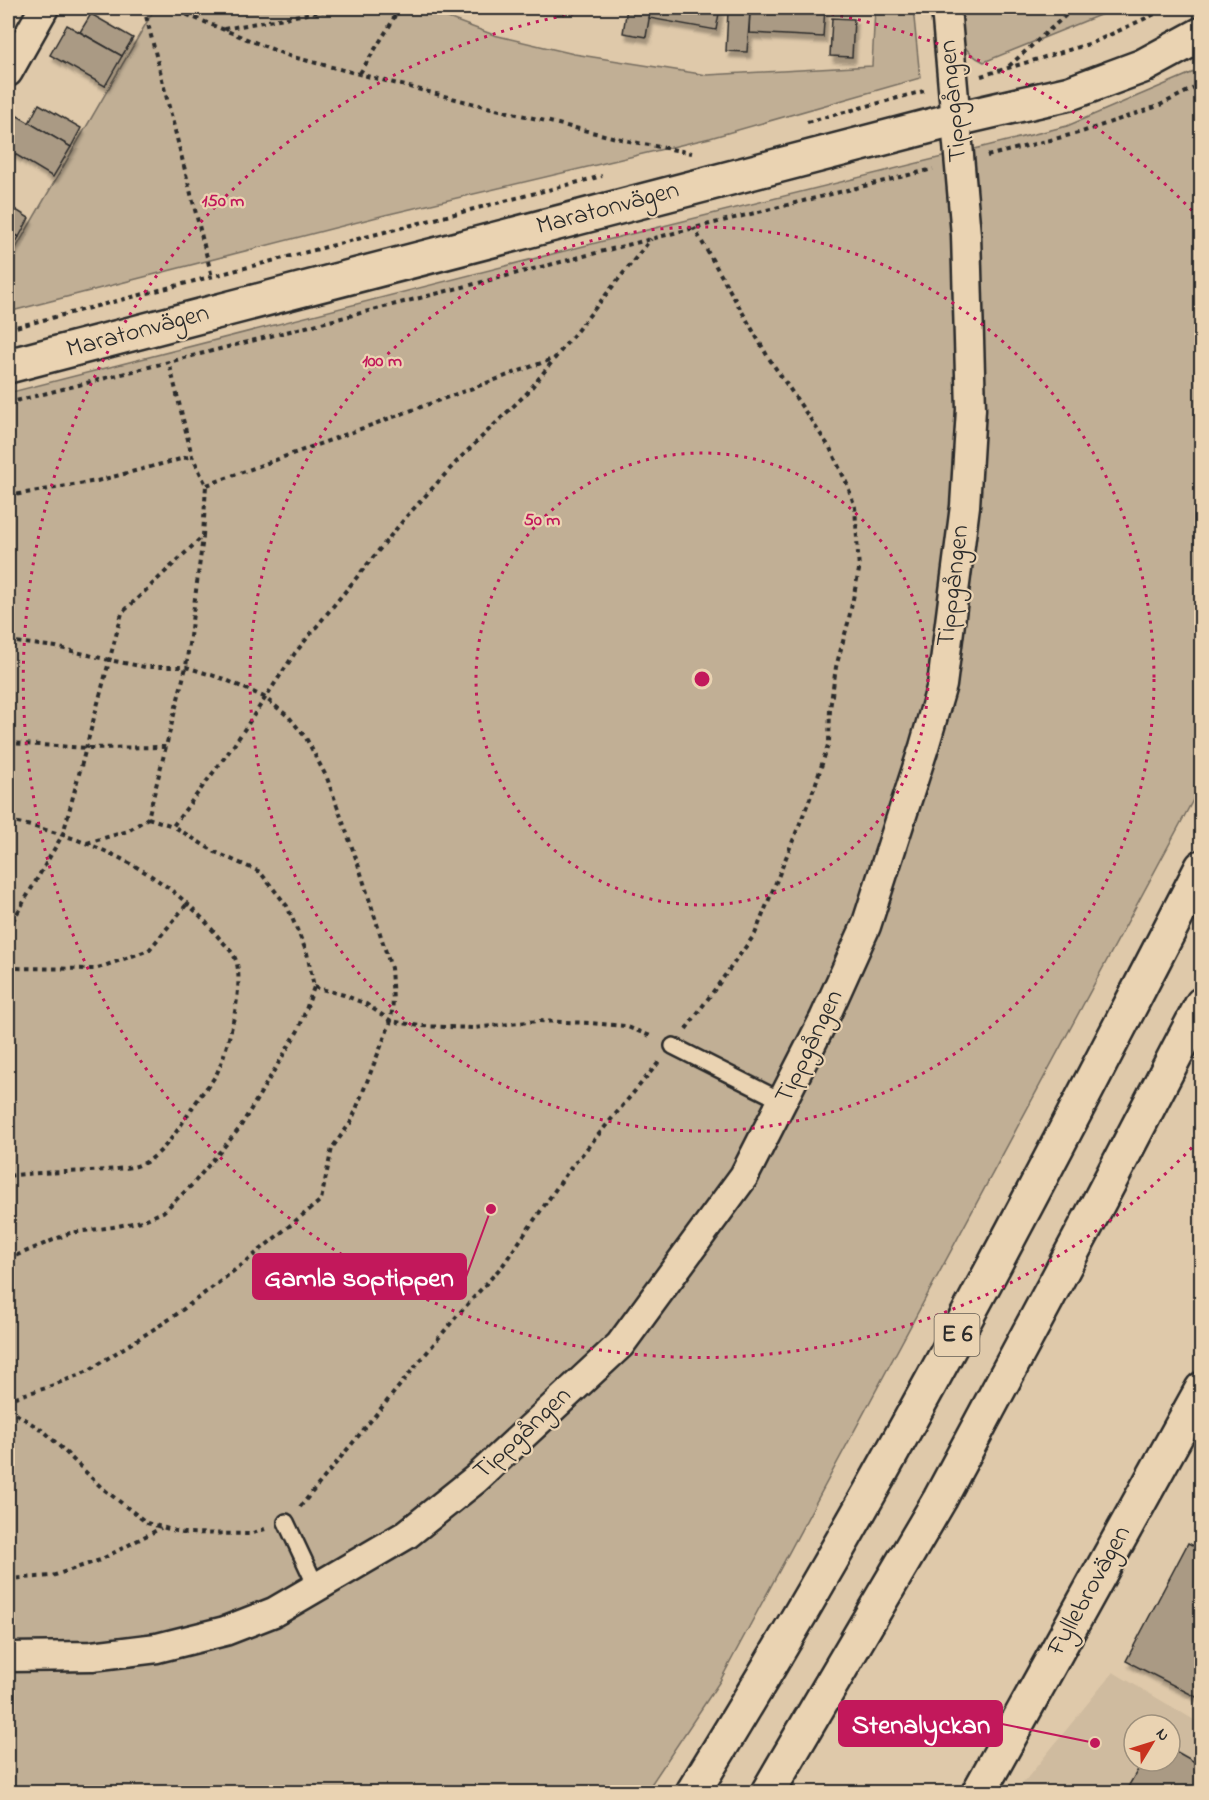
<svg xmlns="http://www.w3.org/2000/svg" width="1209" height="1800" font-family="'Indie Flower',sans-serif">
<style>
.built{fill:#cfbb9f;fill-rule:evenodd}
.green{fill:#c1af95;stroke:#766d60;stroke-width:1.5}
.building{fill:#aa9a84;stroke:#2b2b2b;stroke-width:1.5;filter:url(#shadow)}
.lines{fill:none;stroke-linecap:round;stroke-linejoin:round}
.service-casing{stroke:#2b2b2b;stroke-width:20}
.minor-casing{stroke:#2b2b2b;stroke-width:33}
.tertiary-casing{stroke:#2b2b2b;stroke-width:38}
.motorway-casing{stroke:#2b2b2b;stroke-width:38}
.path{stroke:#2b2b2b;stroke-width:4;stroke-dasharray:4.5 4.5;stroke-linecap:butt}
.service{stroke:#ead3b2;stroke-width:15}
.minor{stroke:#ead3b2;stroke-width:28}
.tertiary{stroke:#ead3b2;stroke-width:33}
.motorway{stroke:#ead3b2;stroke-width:33}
.ring{fill:none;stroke:#c2185b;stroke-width:3;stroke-dasharray:3 6}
.labels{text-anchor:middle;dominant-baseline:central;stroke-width:4.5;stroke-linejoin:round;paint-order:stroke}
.shield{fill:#ead3b2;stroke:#645d54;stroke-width:1.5}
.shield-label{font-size:24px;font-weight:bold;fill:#2b2b2b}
.street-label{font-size:26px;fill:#2b2b2b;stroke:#ead3b2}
.centre{fill:#c2185b;stroke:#ead3b2;stroke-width:3}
.ring-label{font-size:18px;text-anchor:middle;font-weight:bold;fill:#c2185b;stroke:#ead3b2;stroke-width:4.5;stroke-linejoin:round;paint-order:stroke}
.leader{fill:none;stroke:#c2185b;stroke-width:2}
.callout-dot{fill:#c2185b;stroke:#ead3b2;stroke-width:2}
.callout{fill:#c2185b;stroke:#c2185b;stroke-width:2}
.callout-label{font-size:27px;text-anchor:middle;font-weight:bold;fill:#fff}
</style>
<defs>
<filter id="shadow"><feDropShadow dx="3.5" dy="6" stdDeviation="1.5" flood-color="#0004"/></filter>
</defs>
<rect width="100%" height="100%" fill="#dfc9aa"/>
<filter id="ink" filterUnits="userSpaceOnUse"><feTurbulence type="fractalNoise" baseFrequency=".0167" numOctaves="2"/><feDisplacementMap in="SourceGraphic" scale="12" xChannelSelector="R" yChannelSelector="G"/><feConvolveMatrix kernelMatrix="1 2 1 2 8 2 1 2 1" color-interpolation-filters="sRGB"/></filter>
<g filter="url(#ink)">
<path class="built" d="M1113,1672L1201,1724V1792H1016ZM1134,1725H1170V1761H1134Z"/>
<g class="green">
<polygon points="155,8 421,8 494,35 574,54 707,75 872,66 875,8 913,8 920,78 710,138 385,215 8,312 8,262"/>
<path d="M963,8H1117L984,62C955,48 963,36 963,8Z"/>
<polygon points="1201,69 1201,785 720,1681 646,1792 8,1792 8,393 619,237 1067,126"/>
</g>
<g class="building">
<polygon points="627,8 651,8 646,37 623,33"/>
<polygon points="651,8 720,8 716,30 649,18"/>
<polygon points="750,8 825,8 823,37 749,33"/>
<polygon points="728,11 750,12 747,52 726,51"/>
<polygon points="91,14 133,38 122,56 80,32"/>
<polygon points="832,18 854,19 852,57 830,56"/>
<polygon points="67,25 122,56 105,86 50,55"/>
<polygon points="39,104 81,128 71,147 29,123"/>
<polygon points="16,115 71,147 53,177 8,150 8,130"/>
<polygon points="8,205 29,218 19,237 8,230"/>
<polygon points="8,230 19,237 8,256"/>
<polygon points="1188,1543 1202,1550 1202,1700 1126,1661"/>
<polygon points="1170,1748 1202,1766 1202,1792 1125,1792 1143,1761 1170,1761"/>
</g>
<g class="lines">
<g class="service-casing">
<g id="service">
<polyline points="673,1046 784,1102"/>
<polyline points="286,1522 317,1588"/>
</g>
</g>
<g class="minor-casing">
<g id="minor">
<polyline points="8,72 44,8"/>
<polyline points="8,1657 92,1656 157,1648 225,1631 274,1612 406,1535 476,1479 620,1345 744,1176 824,1019 866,926 924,747 942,685 965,506 971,409 966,235 946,8"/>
</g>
</g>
<g class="tertiary-casing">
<g id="tertiary">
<polyline points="8,366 957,119 1070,93 1143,66 1202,34"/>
<polyline points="979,1792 1202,1389"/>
</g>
</g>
<g class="motorway-casing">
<g id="motorway">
<path d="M693,1792C879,1493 1041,1180 1202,867"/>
<polyline points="768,1792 940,1499 1101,1198 1202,1004"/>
</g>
</g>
<g class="path">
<polyline points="144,8 212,277"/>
<polyline points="170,8 289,56 475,104 633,142 692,153"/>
<polyline points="224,29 339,8"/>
<polyline points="1009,66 1074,8"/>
<polyline points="360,73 392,22 398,8"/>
<polyline points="981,76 1092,43 1168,8"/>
<polyline points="807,122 924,91"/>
<polyline points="987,156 1082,132 1158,106 1202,84"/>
<polyline points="8,329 602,176"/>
<polyline points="8,403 694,228 933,169"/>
<polyline points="207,485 555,358 651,239"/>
<polyline points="8,496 97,481 192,456"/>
<polyline points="8,641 56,647 109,660 145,667 186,667 224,679 264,697 289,717 306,738 327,778 358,864 391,968 393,1001 391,1021 351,1122 332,1148 321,1200 243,1264 173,1317 86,1372 46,1388 8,1399"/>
<polyline points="8,743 88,748 166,747"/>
<polyline points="148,818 173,826 234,745 295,653 406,517 460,458 528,392 555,358"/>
<path d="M8,821C85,836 165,870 215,933C221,941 231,949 235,958C246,982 228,1049 217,1073C213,1081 206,1088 201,1095C185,1117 165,1157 139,1165C132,1168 123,1168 116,1169C80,1173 44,1171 8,1176"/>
<polyline points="87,843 128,831 148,818 186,667 203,537"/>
<polyline points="8,929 63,834 122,613 203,536 206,485 192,456 169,362"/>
<polyline points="8,968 95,969 149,950 187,904"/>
<polyline points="314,987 344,995 366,1004 391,1021 420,1026 474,1028 538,1021 590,1023 625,1026 653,1037"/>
<polyline points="686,1029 755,934 815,786 829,742 830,709 836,667 848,623 859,570 855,507 847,484 830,448 768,357 694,228"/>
<polyline points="8,1259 70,1233 113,1227 142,1221 163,1212 192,1185 239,1129 299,1029 314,987 307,953 287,906 260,872 215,852 173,826"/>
<polyline points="8,1409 45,1432 101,1487 147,1523 183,1533 250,1534 265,1529"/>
<polyline points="300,1507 456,1317 503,1265 569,1170 659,1062"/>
<polyline points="8,1579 52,1576 100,1560 161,1528"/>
</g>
<use href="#service" class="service"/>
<use href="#minor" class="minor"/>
<use href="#tertiary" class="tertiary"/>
<use href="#motorway" class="motorway"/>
</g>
</g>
<g class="ring">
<circle cx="702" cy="679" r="226"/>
<circle cx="702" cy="679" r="452"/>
<path d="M1198 1141A678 678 0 1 1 608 8M796 8A678 678 0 0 1 1198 217"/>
</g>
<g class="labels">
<rect class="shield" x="934.5" y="1314" width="45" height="42" rx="4.5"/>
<g class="shield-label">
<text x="957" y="1335">E 6</text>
</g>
<g class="street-label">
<text transform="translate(954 101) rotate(-95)">Tippgången</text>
<text transform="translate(608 209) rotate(-15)">Maratonvägen</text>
<text transform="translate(138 332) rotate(-15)">Maratonvägen</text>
<text transform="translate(954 586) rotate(-83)">Tippgången</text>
<text transform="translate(810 1047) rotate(-64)">Tippgången</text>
<text transform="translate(523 1434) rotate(-43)">Tippgången</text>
<text transform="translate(1090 1591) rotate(-61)">Fyllebrovägen</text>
</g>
</g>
<circle cx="702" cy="679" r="9" class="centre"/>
<g class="ring-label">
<text x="223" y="206">150 m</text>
<text x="382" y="366">100 m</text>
<text x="542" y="525">50 m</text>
</g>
<path class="leader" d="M491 1209L466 1277M1095 1743L1002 1724"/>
<g class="callout-dot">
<circle cx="491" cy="1209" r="6"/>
<circle cx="1095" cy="1743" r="6"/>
</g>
<g class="callout">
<rect x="253" y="1254" width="213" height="45" rx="6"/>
<rect x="839" y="1701" width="163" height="45" rx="6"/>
</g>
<g class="callout-label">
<text x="359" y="1286">Gamla soptippen</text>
<text x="921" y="1733">Stenalyckan</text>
</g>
<rect width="1209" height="1800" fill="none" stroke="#ead3b2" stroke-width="30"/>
<rect x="15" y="15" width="1179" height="1770" fill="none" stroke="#2b2b2b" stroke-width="2" filter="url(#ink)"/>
<g transform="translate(1152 1743) rotate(52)"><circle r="28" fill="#ead3b2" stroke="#9e907c" stroke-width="1.5"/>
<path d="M0-4.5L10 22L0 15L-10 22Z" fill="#c8321e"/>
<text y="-9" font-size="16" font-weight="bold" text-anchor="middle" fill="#2b2b2b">N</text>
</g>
</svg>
